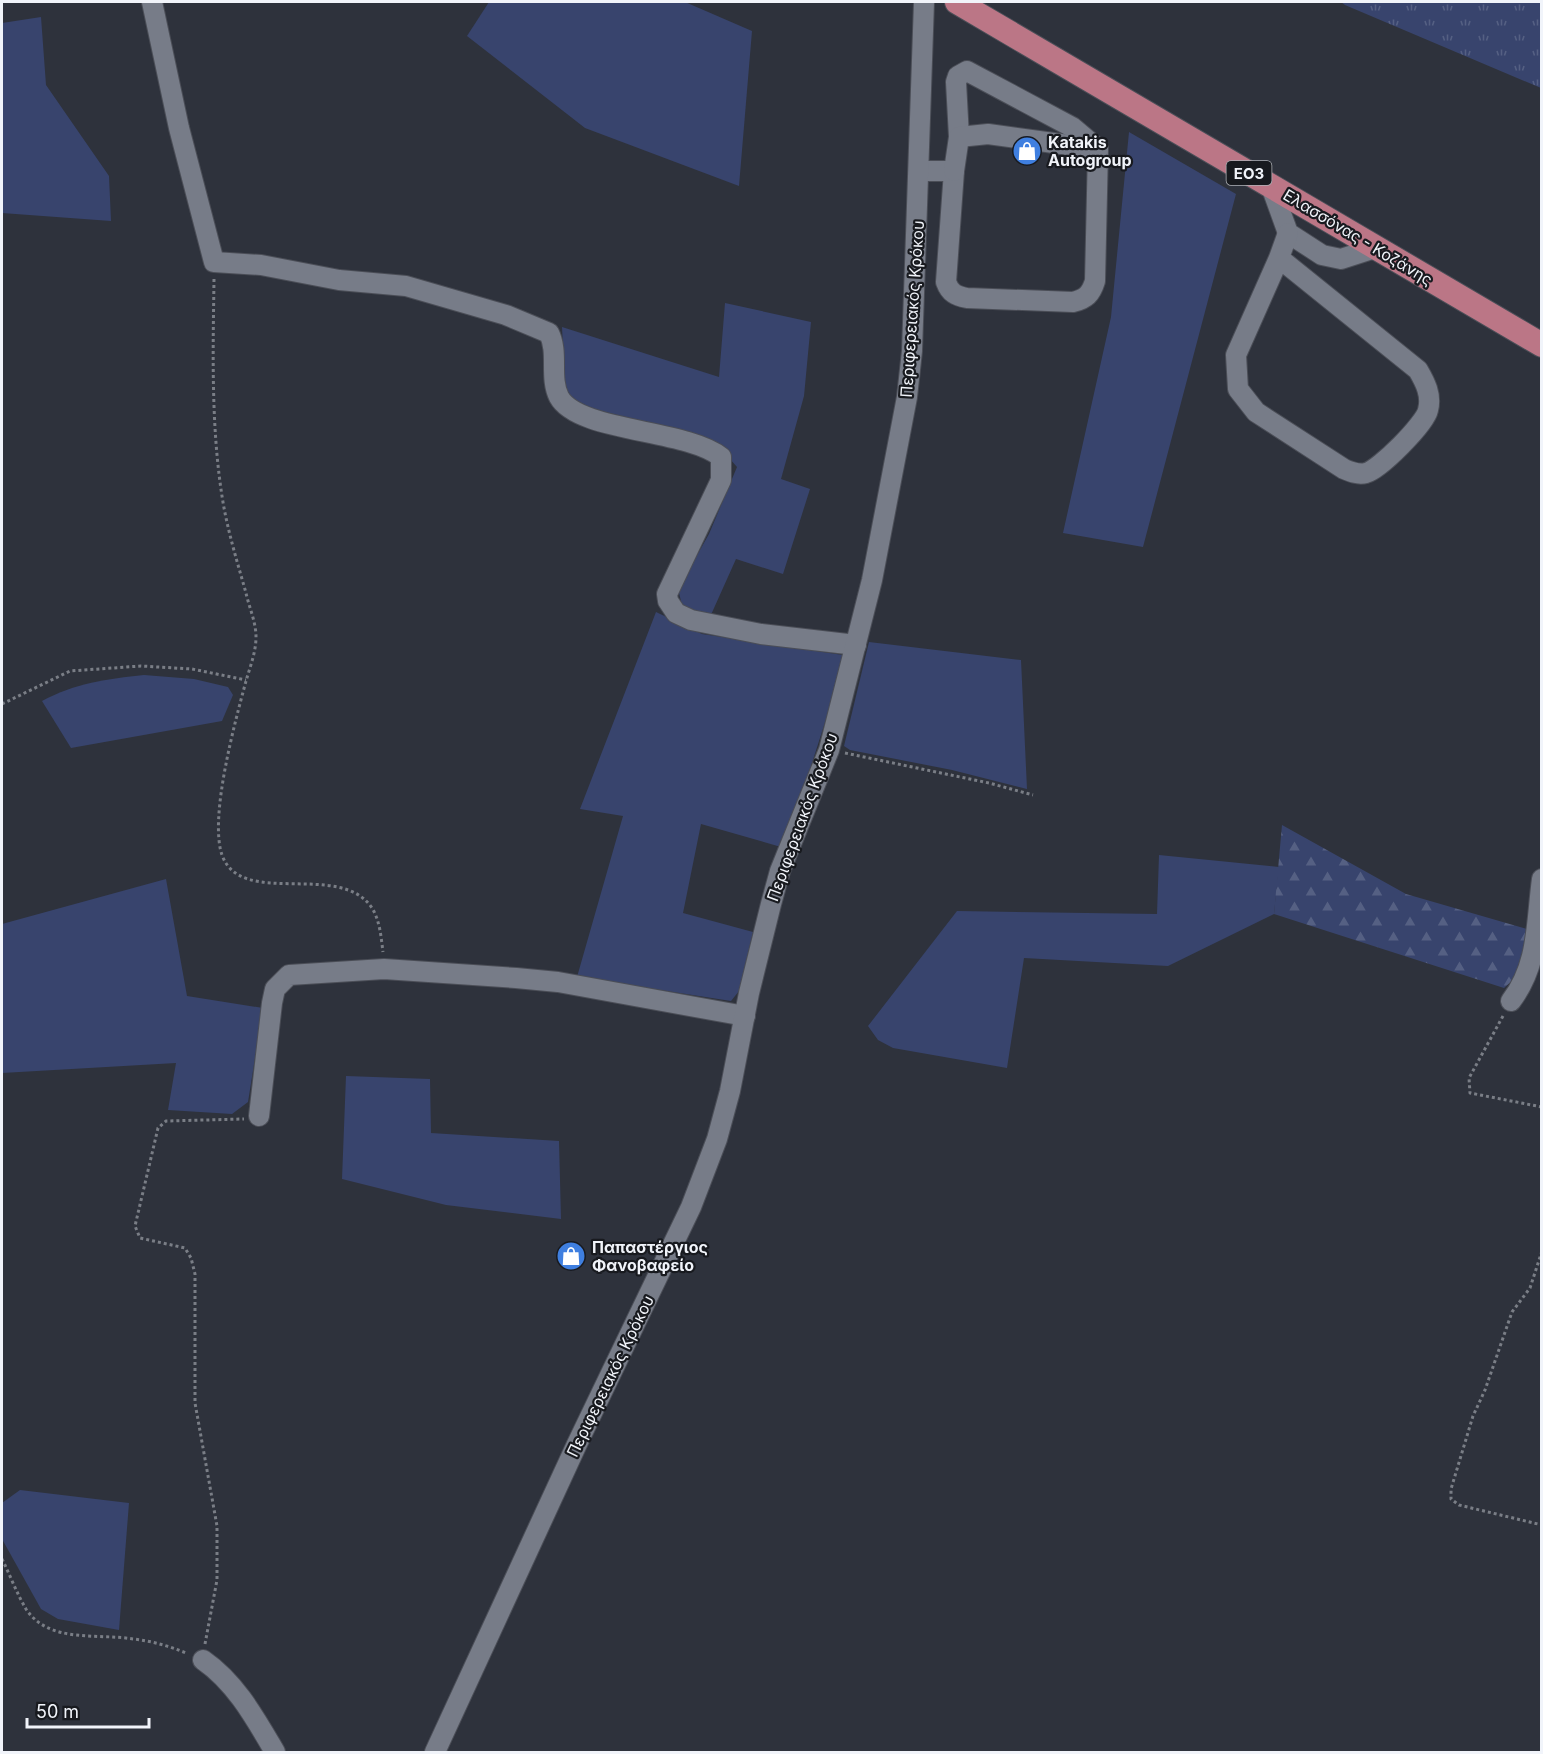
<svg xmlns="http://www.w3.org/2000/svg" width="1543" height="1754" font-family="Inter,sans-serif">
<style>
.grass{fill:#38446d}
.forest{fill:url(#forest-firs)}
.park{fill:url(#park-tufts)}
.lines{fill:none;stroke-linecap:round;stroke-linejoin:round}
.minor-casing{stroke:#4b4e57;stroke-width:22}
.major-casing{stroke:#4b4e57;stroke-width:26}
.path{stroke:#7a7e86;stroke-width:3;stroke-dasharray:3 3;stroke-linecap:butt}
.minor{stroke:#777c88;stroke-width:20}
.major{stroke:#bb7686;stroke-width:24}
.labels{text-anchor:middle;dominant-baseline:central;stroke-width:4.5;stroke-linejoin:round;paint-order:stroke}
.shield{fill:#181a1f;stroke:#b0b3b8;stroke-width:1.5}
.shield-label{font-size:15px;font-weight:bold;fill:#f1f4fa}
.poi-label{font-size:16px;font-weight:bold;fill:#f1f4fa;stroke:#181a1f;text-anchor:start}
.street-label{font-size:16px;fill:#f1f4fa;stroke:#181a1f}
</style>
<defs>
<pattern id="forest-firs" width="22" height="20" patternUnits="userSpaceOnUse" patternTransform="scale(1.5)"><rect width="22" height="20" fill="#38446d"/><path d="M5 1l3.5 6h-7zM16 11l3.5 6h-7z" fill="#556083"/></pattern>
<pattern id="park-tufts" width="24" height="20" patternUnits="userSpaceOnUse" patternTransform="scale(1.5)"><rect width="24" height="20" fill="#38446d"/><path d="M3 7l-1-3M5 7V3M7 7l1-3M15 17l-1-3M17 17v-4M19 17l1-3" fill="none" stroke="#556083"/></pattern>
</defs>
<rect width="100%" height="100%" fill="#2e323c"/>
<g class="grass">
<polygon points="489,2 685,2 752,31 739,186 585,128 467,36"/>
<polygon points="41,17 46,85 109,176 111,221 2,213 2,23"/>
<polygon points="1129,132 1236,194 1143,547 1063,533 1111,317"/>
<polygon points="725,303 811,322 804,396 781,479 810,489 783,574 736,559 710,617 682,605 678,589 709,534 737,467 716,443 690,433 577,405 565,388 562,327 719,377"/>
<polygon points="656,612 702,634 843,655 843,666 804,788 781,847 701,824 683,913 753,932 739,991 731,1001 577,977 623,816 580,809"/>
<polygon points="869,642 1021,660 1027,789 952,770 850,750 844,746"/>
<path d="M144,675L194,679L228,687L233,695L222,721L71,748L42,701C75,683 107,679 144,675Z"/>
<polygon points="1159,855 1279,867 1274,914 1168,966 1024,958 1007,1068 893,1048 878,1040 868,1026 957,911 1157,914"/>
<polygon points="166,879 187,996 263,1008 248,1102 232,1114 168,1110 176,1063 2,1073 2,924"/>
<polygon points="346,1076 430,1079 431,1133 559,1141 561,1219 446,1205 342,1179"/>
<polygon points="20,1490 129,1503 119,1630 58,1619 41,1609 2,1539 2,1503"/>
</g>
<polygon class="forest" points="1282,825 1406,894 1530,930 1515,978 1504,988 1274,914"/>
<polygon class="park" points="1341,2 1541,2 1541,88 1345,5"/>
<g class="lines">
<g class="minor-casing">
<g id="minor">
<path d="M152,2L179,128L214,262L261,265L339,280L406,286L506,315L549,333C559,353 549,377 559,397C578,432 686,429 721,457V480L667,594L668,601L676,613L691,620L761,634L856,645"/>
<path d="M919,171H954L946,282C950,293 956,296 967,298L1073,302C1086,299 1091,294 1095,281L1098,149L1072,127L967,71L958,76L956,82L959,137"/>
<polyline points="954,171 959,137 988,134 1098,149"/>
<polyline points="1271,186 1288,233 1322,255 1341,259 1375,248"/>
<path d="M1279,258L1236,355L1238,389L1256,412L1344,469C1351,472 1358,475 1366,473C1380,469 1425,424 1428,410C1432,395 1425,382 1418,370L1279,258L1288,233"/>
<path d="M1511,1001C1539,964 1536,923 1542,879"/>
<polyline points="259,1116 272,1003 275,989 289,975 384,969 516,978 558,982 745,1016"/>
<path d="M203,1660C236,1683 255,1718 275,1752"/>
<polyline points="435,1752 577,1444 691,1207 717,1139 730,1091 749,993 771,904 780,871 829,750 872,580 907,397 912,351 924,2"/>
</g>
</g>
<g class="major-casing">
<polyline id="major" points="957,2 1542,345"/>
</g>
<g class="path">
<path d="M214,279C213,351 211,425 222,496C227,529 237,561 246,593C249,607 256,622 256,637C256,652 250,667 246,681C235,722 209,817 222,855C241,909 340,860 372,908C380,921 381,937 383,952"/>
<polyline points="2,704 70,671 141,666 192,669 246,680"/>
<polyline points="845,753 989,783 1033,795"/>
<polyline points="1503,1016 1469,1078 1470,1093 1542,1107"/>
<polyline points="1542,1251 1530,1288 1512,1312 1485,1390 1473,1416 1451,1489 1451,1499 1459,1505 1542,1525"/>
<path d="M2,1559C10,1575 17,1594 26,1609C49,1644 98,1633 133,1639C152,1641 169,1646 186,1653"/>
<polyline points="205,1644 217,1580 217,1526 195,1403 195,1274 191,1258 185,1248 140,1238 135,1226 158,1128 166,1121 244,1119"/>
</g>
<use href="#minor" class="minor"/>
<use href="#major" class="major"/>
</g>
<defs>
<g id="shop-disc" transform="scale(1.5)"><circle r="9.5" fill="#3f7fe0" stroke="#181a1f"/><path d="M-5-2.5h2.3a2.7 3.5 0 0 1 5.4 0H5L5.5 6h-11ZM-1.5-2.5h3a1.5 2.3 0 0 0-3 0Z" fill="#fff"/></g>
</defs>
<g fill-rule="evenodd">
<use href="#shop-disc" x="1027" y="151"/>
<use href="#shop-disc" x="571" y="1256"/>
</g>
<g class="labels">
<rect class="shield" x="1226.5" y="161" width="45" height="24" rx="4.5"/>
<g class="shield-label">
<text x="1249" y="173">ΕΟ3</text>
</g>
<g class="poi-label">
<text x="1048" y="142">Katakis<tspan x="1048" dy="18">Autogroup</tspan></text>
<text x="592" y="1247">Παπαστέργιος<tspan x="592" dy="18">Φανοβαφείο</tspan></text>
</g>
<g class="street-label">
<text transform="translate(1358 237) rotate(31)">Ελασσόνας - Κοζάνης</text>
<text transform="translate(912 309) rotate(-86)">Περιφερειακός Κρόκου</text>
<text transform="translate(802 817) rotate(-70)">Περιφερειακός Κρόκου</text>
<text transform="translate(610 1376) rotate(-64)">Περιφερειακός Κρόκου</text>
</g>
</g>
<rect width="1543" height="1754" fill="none" stroke="#f1f4fa" stroke-width="6"/>
<path d="M27 1718v9h122v-9" fill="none" stroke="#f1f4fa" stroke-width="3"/>
<text x="36" y="1718" font-size="18" fill="#f1f4fa" stroke="#181a1f" stroke-width="4.5" paint-order="stroke">50 m</text>
</svg>
